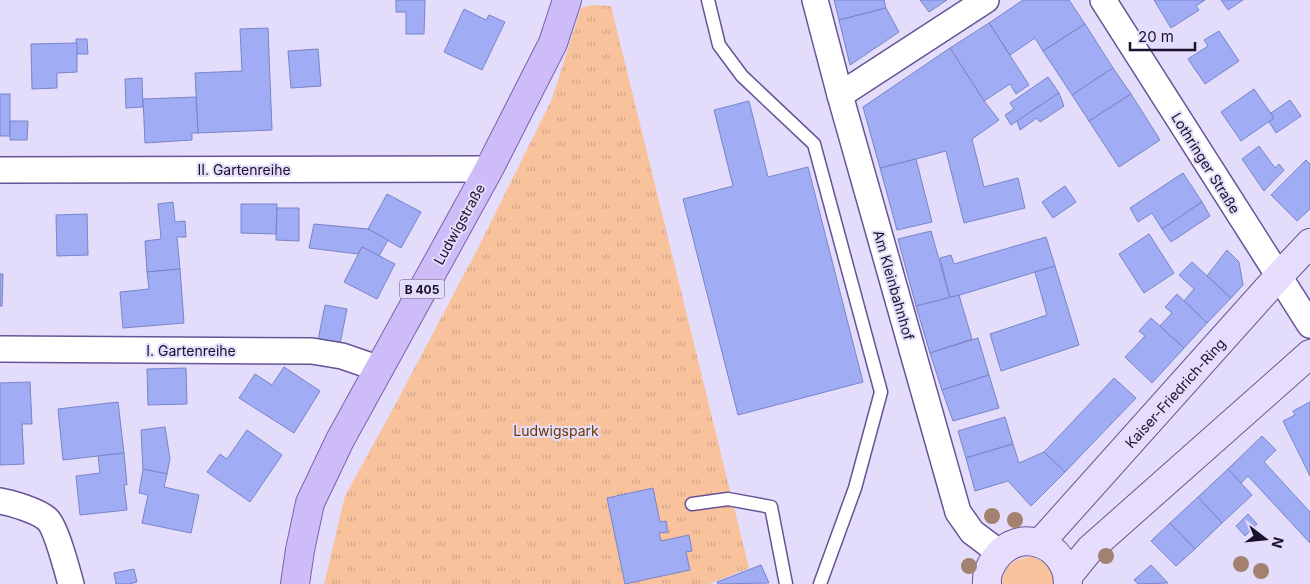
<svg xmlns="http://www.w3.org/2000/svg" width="1310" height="584" font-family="Inter,sans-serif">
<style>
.green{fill:#f8c29c}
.park{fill:url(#park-tufts)}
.building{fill:#a0acf4;stroke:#7984c9}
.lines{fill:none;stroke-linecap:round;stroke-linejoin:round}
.lane-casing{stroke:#675396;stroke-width:15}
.street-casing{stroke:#675396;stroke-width:28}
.secondary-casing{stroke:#675396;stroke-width:30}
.primary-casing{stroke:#7a63ae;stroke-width:30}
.lane{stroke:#fff;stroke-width:12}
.street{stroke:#fff;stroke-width:25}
.secondary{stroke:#e6ddfc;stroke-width:28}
.primary{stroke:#cebcf8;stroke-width:28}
.tree{fill:#a28170}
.labels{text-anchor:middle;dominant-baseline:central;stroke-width:4;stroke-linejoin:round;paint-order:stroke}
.shield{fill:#e3dcfa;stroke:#564e6a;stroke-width:1}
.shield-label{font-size:12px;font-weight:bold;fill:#1a112c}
.street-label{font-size:14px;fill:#1a112c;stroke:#e3dcfa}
.park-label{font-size:14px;fill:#6d3600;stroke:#e3dcfa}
</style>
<defs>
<pattern id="park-tufts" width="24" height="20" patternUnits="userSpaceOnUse" patternTransform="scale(1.25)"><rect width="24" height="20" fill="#f8c29c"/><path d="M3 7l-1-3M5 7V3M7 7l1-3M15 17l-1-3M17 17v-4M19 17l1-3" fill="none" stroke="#d4a687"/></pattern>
</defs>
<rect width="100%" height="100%" fill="#e3dcfa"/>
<path class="green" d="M1032,557C1045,561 1054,569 1054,584H1002C1004,565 1014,558 1032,557Z"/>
<polygon class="park" points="592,5 611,6 749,568 709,584 324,584 345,496 394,407 478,248 552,99 581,8"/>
<g class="building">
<polygon points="396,0 425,0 424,34 406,34 406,12 396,12"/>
<polygon points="834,0 884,0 886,8 839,20"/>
<polygon points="920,0 947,0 929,12"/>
<polygon points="1023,0 1069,0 1085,24 1043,51 1035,38 1010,55 989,23"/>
<polygon points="1154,0 1205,0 1196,6 1199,10 1171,28"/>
<polygon points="1221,0 1243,0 1228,10"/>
<polygon points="886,8 899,32 850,65 839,20"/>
<polygon points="464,9 486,20 489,15 505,22 482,70 444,52"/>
<polygon points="989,23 1029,85 1016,94 1010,84 984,101 950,48"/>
<polygon points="1085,24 1113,68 1072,95 1043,51"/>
<polygon points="268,28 272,130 198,133 195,73 242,71 240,29"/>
<polygon points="1219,31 1239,61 1205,84 1188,59 1208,46 1204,40"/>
<polygon points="76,39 87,39 88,54 77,54"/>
<polygon points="77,43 77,72 57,73 57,88 32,89 31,44"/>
<polygon points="950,48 984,101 999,120 972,139 984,187 1018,178 1025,208 964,223 946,151 916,159 880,168 863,107"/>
<polygon points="318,49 321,86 291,88 288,51"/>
<polygon points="1113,68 1131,94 1089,121 1072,95"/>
<polygon points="1048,77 1059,93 1011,125 1005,115 1014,109 1010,103"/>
<polygon points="142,78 143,107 126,108 125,79"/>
<polygon points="1254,89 1274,118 1241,141 1221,112"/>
<polygon points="1059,93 1064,106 1040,122 1037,118 1020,130 1017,121"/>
<rect x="0" y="94" width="10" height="42"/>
<polygon points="1131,94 1160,140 1119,167 1089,121"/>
<polygon points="196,97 198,133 192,133 192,140 145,143 143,99"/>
<polygon points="1290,100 1301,116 1276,133 1269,122 1274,118 1271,113"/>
<polygon points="749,101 768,177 808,167 863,382 738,415 683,199 733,186 714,110"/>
<polygon points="10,121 28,121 27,140 10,140"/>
<polygon points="1259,146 1275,168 1279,164 1284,170 1264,191 1242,159"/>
<polygon points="916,159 932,222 897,230 880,168"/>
<polygon points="1306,160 1310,164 1310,209 1297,221 1271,195"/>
<polygon points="1183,173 1202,202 1162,229 1152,213 1138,222 1130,208"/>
<polygon points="1065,186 1076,202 1053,218 1042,202"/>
<polygon points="387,194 421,212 401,248 368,229"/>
<polygon points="173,202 175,222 185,221 186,237 177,237 180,269 147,272 145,241 161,239 158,204"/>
<polygon points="1202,202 1210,216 1171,242 1162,229"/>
<polygon points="241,204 277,204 276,234 241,233"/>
<polygon points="277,208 299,208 299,241 276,240"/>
<polygon points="87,214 88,255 57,256 56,215"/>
<polygon points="314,224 368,229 388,240 379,256 362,247 358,254 309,248"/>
<polygon points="931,231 950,298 916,306 898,239"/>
<polygon points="1149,234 1174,273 1144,293 1119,254"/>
<polygon points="1046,237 1055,266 950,298 940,258 951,255 954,264"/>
<polygon points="362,247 395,264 377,299 344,282"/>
<polygon points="1227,250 1239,262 1243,285 1231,298 1207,276"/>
<polygon points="1192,262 1231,298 1207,323 1184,301 1194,289 1179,275"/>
<polygon points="1055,266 1079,345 1001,371 990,334 1047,315 1035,272"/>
<polygon points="180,269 184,323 123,328 120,292 149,289 147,272"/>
<polygon points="0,274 3,274 2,306 0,306"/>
<polygon points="1177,294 1207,323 1184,348 1160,326 1172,313 1165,307"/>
<polygon points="959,295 972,339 930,353 916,306"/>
<polygon points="325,305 347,309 340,344 318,340"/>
<polygon points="1151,318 1184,348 1152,383 1125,357 1145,336 1139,331"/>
<polygon points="978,338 989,375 942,390 930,353"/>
<polygon points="284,367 320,391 294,433 239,398 255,374 272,385"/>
<polygon points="186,368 187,404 148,405 147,369"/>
<polygon points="989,375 999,408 953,421 942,390"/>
<polygon points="1114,378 1136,398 1065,472 1044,452"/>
<polygon points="30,382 32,424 22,424 24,464 0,465 0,383"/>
<polygon points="118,402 124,453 63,460 58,409"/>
<polygon points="1310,402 1310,476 1283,421 1295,415 1293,411"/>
<polygon points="1005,417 1013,444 966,458 958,431"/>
<polygon points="165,427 170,459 167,474 143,469 141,430"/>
<polygon points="247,430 282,455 250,502 207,472 220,454 227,459"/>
<polygon points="1262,436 1276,450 1264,462 1310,512 1310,543 1248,476 1241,483 1228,469"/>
<polygon points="1013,444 1019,463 1044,452 1065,472 1031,506 1008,481 975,491 966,458"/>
<polygon points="124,453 127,485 124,485 127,510 80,515 76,476 100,473 98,456"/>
<polygon points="143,469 167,474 164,487 199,495 191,533 142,523 148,495 139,493"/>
<polygon points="1228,469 1252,495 1222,523 1198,497"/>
<polygon points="653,488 660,522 666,521 668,532 659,533 661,541 689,535 692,551 686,552 690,570 625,584 607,498"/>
<polygon points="1198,497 1222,523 1195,549 1170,523"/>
<polygon points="1248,514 1257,524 1245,536 1236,526"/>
<polygon points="1170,523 1195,549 1176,566 1151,541"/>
<polygon points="761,565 769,583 718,584 717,582"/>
<polygon points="1151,565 1168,583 1138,584 1134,580"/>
<polygon points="134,569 137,582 129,584 116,584 114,573"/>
</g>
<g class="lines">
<g class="lane-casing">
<g id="lane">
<polyline points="708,0 719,45 742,76 814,144 881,392 855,488 820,584"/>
<polyline points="692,504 728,499 771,507 786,584"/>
</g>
</g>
<g class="street-casing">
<g id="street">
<polyline points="815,0 840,95 958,512 972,532 1000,553"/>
<polyline points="1103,0 1310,325"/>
<polyline points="840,95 986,0"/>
<polyline points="0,170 489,169"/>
<polyline points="0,349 312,351 342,356 380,369"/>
<path d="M0,501C12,503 38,511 47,519C56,527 67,570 71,584"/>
</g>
</g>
<g class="secondary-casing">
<g id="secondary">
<polyline points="1040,543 1278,277 1310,243"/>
<polyline points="1068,576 1090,549 1310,354"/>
<path d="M987,584C986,575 990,566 995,559C1019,525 1068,544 1068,584"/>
</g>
</g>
<g class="primary-casing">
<polyline id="primary" points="295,584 300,550 310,503 340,440 489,169 553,43 567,0"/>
</g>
<use href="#lane" class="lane"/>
<use href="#street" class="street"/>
<use href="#secondary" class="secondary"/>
<use href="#primary" class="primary"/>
</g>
<g class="tree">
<circle cx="992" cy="516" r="8"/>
<circle cx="1015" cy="520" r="8"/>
<circle cx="1106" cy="556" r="8"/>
<circle cx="1241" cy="564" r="8"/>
<circle cx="969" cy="566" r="8"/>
<circle cx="1261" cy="571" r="8"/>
</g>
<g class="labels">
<rect class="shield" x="399.5" y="279.5" width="45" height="19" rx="4"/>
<g class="shield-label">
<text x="422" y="289">B 405</text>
</g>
<g class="street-label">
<text transform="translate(1206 163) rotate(58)">Lothringer Straße</text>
<text x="244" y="169">II. Gartenreihe</text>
<text transform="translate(459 224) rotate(-61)">Ludwigstraße</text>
<text transform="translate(894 285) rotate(74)">Am Kleinbahnhof</text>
<text x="191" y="350">I. Gartenreihe</text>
<text transform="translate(1175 393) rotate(-48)">Kaiser-Friedrich-Ring</text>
</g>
<g class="park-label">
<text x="556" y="430">Ludwigspark</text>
</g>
</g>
<g transform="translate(1265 539) rotate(106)" stroke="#e3dcfa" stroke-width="4" paint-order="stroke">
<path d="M0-4L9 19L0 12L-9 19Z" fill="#1a112c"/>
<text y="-8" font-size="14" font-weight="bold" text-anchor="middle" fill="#1a112c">N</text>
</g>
<path d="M1130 42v8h65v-8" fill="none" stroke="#1a112c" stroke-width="2.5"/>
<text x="1138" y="42" font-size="15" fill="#1a112c" stroke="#e3dcfa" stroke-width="4" paint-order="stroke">20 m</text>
</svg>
